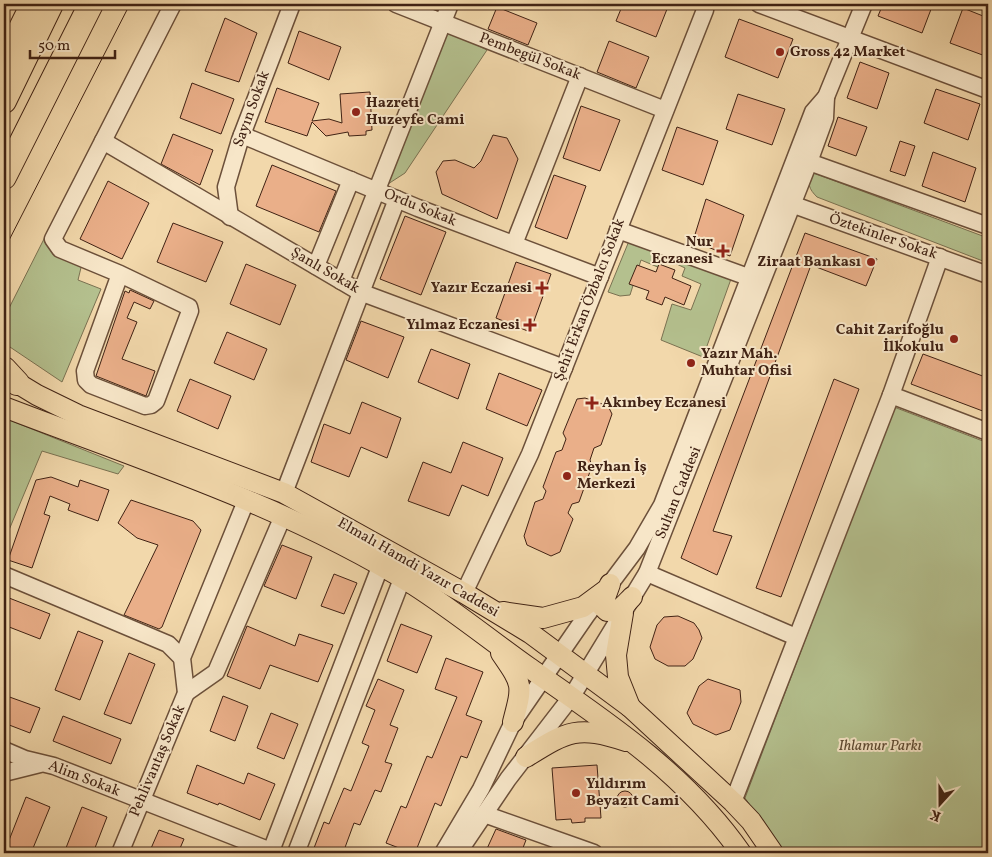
<svg xmlns="http://www.w3.org/2000/svg" width="992" height="857" font-family="Vollkorn,serif">
<style>
.green{fill:#b4c08e;stroke:#7a7151}
.building{fill:#eaaf89;stroke:#402214}
.lines{fill:none;stroke-linecap:round;stroke-linejoin:round}
.minor-casing{stroke:#6c503a;stroke-width:19}
.major-casing{stroke:#402214;stroke-width:22}
.highway-casing{stroke:#402214;stroke-width:26}
.minor{stroke:#f7e6c8;stroke-width:16}
.major{stroke:#f2d8ab;stroke-width:20}
.highway{stroke:#f2d8ab;stroke-width:24}
.tram{stroke:#402214;stroke-width:1}
.poi-dot{fill:#8f2418;stroke:#f7e6c8;stroke-width:2}
.labels{text-anchor:middle;dominant-baseline:central;stroke-width:4;stroke-linejoin:round;paint-order:stroke}
.poi-label{font-size:15px;font-weight:bold;fill:#402214;stroke:#f7e6c8;text-anchor:start}
.street-label{font-size:15px;fill:#402214;stroke:#f7e6c8}
.park-label{font-size:15px;font-style:italic;fill:#5d4a32;stroke:#f7e6c8}
</style>
<rect width="100%" height="100%" fill="#f2d8ab"/>
<filter id="stains"><feTurbulence type="fractalNoise" baseFrequency=".004" numOctaves="4"/><feColorMatrix values="0 0 0 0 .2 0 0 0 0 .09 0 0 0 0 .02 0 0 0 .5 -.17"/></filter>
<radialGradient id="worn" r=".72"><stop offset=".6" stop-color="#630" stop-opacity="0"/><stop offset="1" stop-color="#630" stop-opacity=".3"/></radialGradient>
<g class="green">
<polygon points="448,30 487,50 405,173 388,184"/>
<path d="M811,172L988,238V263L817,197C809,189 807,184 811,172Z"/>
<polygon points="46,235 85,251 78,280 101,289 62,382 4,343 4,318"/>
<polygon points="629,241 731,279 703,357 661,340 672,304 691,310 701,284 682,276 685,268 664,258 660,268 641,260 630,295 620,296 608,292"/>
<polygon points="894,407 988,443 988,853 783,853 745,798"/>
<polygon points="7,419 124,466 118,474 42,451 4,542 4,424"/>
</g>
<g class="building">
<polygon points="623,4 669,4 656,37 616,21"/>
<polygon points="883,4 933,4 922,33 878,16"/>
<polygon points="497,7 537,23 528,45 488,29"/>
<polygon points="963,8 988,18 988,57 950,43"/>
<polygon points="225,18 257,33 239,82 205,71"/>
<polygon points="739,19 793,39 778,78 725,57"/>
<polygon points="299,31 341,47 329,80 288,63"/>
<polygon points="609,41 649,57 636,88 597,72"/>
<polygon points="860,62 889,73 877,109 847,98"/>
<polygon points="192,83 234,99 221,134 180,118"/>
<polygon points="277,88 319,103 312,121 329,119 342,123 340,94 370,92 372,130 366,131 366,135 349,136 348,132 326,136 312,122 307,136 265,122"/>
<polygon points="936,89 980,104 968,140 924,123"/>
<polygon points="738,94 785,109 772,145 726,129"/>
<polygon points="581,106 620,120 600,171 563,158"/>
<polygon points="838,117 867,127 856,156 828,146"/>
<polygon points="677,127 718,141 703,185 662,170"/>
<polygon points="173,134 213,150 200,185 161,164"/>
<polygon points="493,135 507,138 518,159 497,219 442,194 436,172 443,161 455,160 474,168 481,161"/>
<polygon points="900,141 915,146 905,176 890,171"/>
<polygon points="933,152 976,168 965,202 922,186"/>
<polygon points="272,165 336,191 319,232 256,206"/>
<polygon points="554,175 586,186 567,239 535,227"/>
<polygon points="108,181 149,203 122,259 80,239"/>
<polygon points="706,199 744,215 730,256 693,241"/>
<polygon points="405,216 446,232 421,295 380,279"/>
<polygon points="173,223 223,242 206,282 157,262"/>
<polygon points="805,233 877,259 866,286 811,265 713,531 732,536 717,575 681,558"/>
<polygon points="516,262 551,274 530,332 496,318"/>
<polygon points="246,264 296,285 280,325 230,304"/>
<polygon points="659,264 675,270 672,278 691,286 684,305 665,297 662,305 646,299 649,291 629,284 637,265 656,272"/>
<polygon points="130,290 154,301 150,309 134,302 127,318 137,322 122,359 155,371 146,396 96,376 125,291 129,293"/>
<polygon points="361,321 404,337 388,378 346,360"/>
<polygon points="227,332 267,349 254,380 214,363"/>
<polygon points="431,349 470,364 458,399 418,382"/>
<polygon points="923,354 988,378 988,413 911,384"/>
<polygon points="499,373 542,390 527,426 486,409"/>
<polygon points="190,379 231,396 218,429 177,411"/>
<polygon points="834,379 859,389 781,597 756,588"/>
<polygon points="585,398 608,406 612,414 601,445 594,448 590,460 592,466 579,502 572,504 568,513 573,519 560,552 551,556 527,545 524,536 535,502 543,499 546,491 543,487 556,452 562,450 566,439 563,433 577,399"/>
<polygon points="362,402 401,418 387,458 361,447 349,477 311,462 324,424 350,434"/>
<polygon points="463,442 503,458 488,496 462,485 449,516 408,501 423,462 451,473"/>
<polygon points="51,477 78,487 80,480 109,490 98,521 68,510 70,504 50,496 44,514 50,516 32,568 8,560 36,480"/>
<polygon points="131,500 193,521 201,530 162,627 159,629 124,615 158,545 137,538 118,523"/>
<polygon points="282,545 312,557 296,599 264,586"/>
<polygon points="334,574 357,583 344,614 321,606"/>
<polygon points="4,596 50,614 40,639 4,625"/>
<polygon points="678,616 694,623 699,630 702,638 693,659 685,666 668,666 655,659 650,647 657,625 664,617"/>
<polygon points="401,624 432,636 417,673 387,661"/>
<polygon points="247,626 295,646 299,634 333,645 318,682 270,665 260,689 227,676"/>
<polygon points="78,631 103,641 80,700 55,690"/>
<polygon points="129,653 155,664 131,724 104,714"/>
<polygon points="446,658 483,672 466,715 482,721 467,758 461,756 441,806 435,803 415,853 412,853 386,843 401,806 406,808 427,756 432,758 457,697 435,689"/>
<polygon points="378,679 404,690 390,725 398,728 385,762 392,764 381,792 375,790 360,825 354,823 343,853 328,853 314,848 324,822 329,824 344,788 351,791 369,746 362,743 375,710 366,706"/>
<polygon points="708,679 740,690 741,702 730,730 716,735 693,724 687,713 699,686"/>
<polygon points="4,695 40,708 30,733 4,723"/>
<polygon points="223,696 248,706 235,741 210,731"/>
<polygon points="271,713 298,724 284,759 257,748"/>
<polygon points="63,716 121,739 111,764 53,741"/>
<polygon points="197,765 244,784 248,773 275,784 260,820 219,803 218,805 187,793"/>
<polygon points="597,765 601,818 585,818 585,822 572,823 571,819 556,820 552,768"/>
<circle cx="625" cy="799" r="8"/>
<polygon points="26,797 50,807 31,853 4,853"/>
<polygon points="82,807 107,817 93,853 64,853"/>
<polygon points="496,829 526,840 521,853 485,853"/>
<polygon points="159,830 184,839 178,853 149,853"/>
</g>
<g class="lines">
<g class="minor-casing">
<g id="minor">
<polyline points="396,4 665,110"/>
<polyline points="759,4 988,90"/>
<polyline points="242,135 418,208 600,277"/>
<polyline points="103,141 360,292 564,368"/>
<polyline points="809,162 988,226"/>
<polyline points="783,201 988,275"/>
<polyline points="230,217 226,187 240,140 292,4"/>
<polyline points="618,230 748,277"/>
<polyline points="514,244 580,76"/>
<polyline points="316,266 351,180"/>
<polyline points="120,274 189,307 190,311 156,401 151,405 145,406 91,385 86,380 85,371 120,274 60,249 53,239 173,4"/>
<polyline points="341,281 450,4"/>
<polyline points="891,395 988,432"/>
<polyline points="284,493 397,199"/>
<polyline points="647,573 796,637"/>
<polyline points="4,575 168,644 182,658"/>
<polyline points="464,593 530,454 705,10 706,4"/>
<polyline points="186,693 216,672 283,516"/>
<polyline points="4,750 25,759 54,766 276,853"/>
<polyline points="4,773 40,764"/>
<polyline points="733,802 891,395 940,257"/>
<polyline points="484,814 594,853"/>
<polyline points="271,851 380,567"/>
<polyline points="120,853 186,693 182,658 246,501"/>
<polyline points="296,853 402,579"/>
<polyline points="443,853 481,789 513,722 586,616 637,548 662,505 813,112 826,97 864,4"/>
<polyline points="458,853 508,779 572,696 647,573 809,162 825,118 826,97"/>
</g>
</g>
<g class="major-casing">
<g id="major">
<polyline points="4,375 37,395 78,415 284,493 464,593 530,633 630,707 733,802 751,821 773,853"/>
<path d="M4,407C142,460 287,506 414,585C453,610 490,640 528,667C606,721 686,774 741,853"/>
<path d="M610,584L602,606L607,611C619,613 624,605 632,597"/>
<polyline points="503,612 543,618 583,607 606,590"/>
<polyline points="623,613 616,655 618,677 630,707"/>
<path d="M501,653C523,685 523,684 513,722"/>
<path d="M526,757C568,731 577,725 626,741"/>
</g>
</g>
<g class="highway-casing">
<g id="highway">
<polyline points="4,62 33,4"/>
<polyline points="4,101 51,4"/>
<polyline points="4,177 91,4"/>
<polyline points="4,369 17,383"/>
</g>
</g>
<use href="#minor" class="minor"/>
<use href="#major" class="major"/>
<use href="#highway" class="highway"/>
<polyline class="tram" points="4,250 130,4"/>
</g>
<g class="poi-dot">
<circle cx="780" cy="52" r="5"/>
<circle cx="356" cy="112" r="5"/>
<path d="M720.5 243.5h5v5h5v5h-5v5h-5v-5h-5v-5h5z"/>
<circle cx="871" cy="262" r="5"/>
<path d="M539.5 280.5h5v5h5v5h-5v5h-5v-5h-5v-5h5z"/>
<path d="M527.5 317.5h5v5h5v5h-5v5h-5v-5h-5v-5h5z"/>
<circle cx="954" cy="339" r="5"/>
<circle cx="691" cy="363" r="5"/>
<path d="M589.5 395.5h5v5h5v5h-5v5h-5v-5h-5v-5h5z"/>
<circle cx="567" cy="476" r="5"/>
<circle cx="576" cy="793" r="5"/>
</g>
<g class="labels">
<g class="poi-label">
<text x="790" y="52">Gross 42 Market</text>
<text x="366" y="103">Hazreti<tspan x="366" dy="17">Huzeyfe Cami</tspan></text>
<text x="713" y="242" text-anchor="end">Nur<tspan x="713" dy="17">Eczanesi</tspan></text>
<text x="861" y="262" text-anchor="end">Ziraat Bankası</text>
<text x="532" y="288" text-anchor="end">Yazır Eczanesi</text>
<text x="520" y="325" text-anchor="end">Yılmaz Eczanesi</text>
<text x="944" y="330" text-anchor="end">Cahit Zarifoğlu<tspan x="944" dy="17">İlkokulu</tspan></text>
<text x="701" y="354">Yazır Mah.<tspan x="701" dy="17">Muhtar Ofisi</tspan></text>
<text x="602" y="403">Akınbey Eczanesi</text>
<text x="577" y="467">Reyhan İş<tspan x="577" dy="17">Merkezi</tspan></text>
<text x="586" y="784">Yıldırım<tspan x="586" dy="17">Beyazıt Cami</tspan></text>
</g>
<g class="street-label">
<text transform="translate(530 57) rotate(21)">Pembegül Sokak</text>
<text transform="translate(252 109) rotate(-70)">Sayın Sokak</text>
<text transform="translate(420 208) rotate(22)">Ordu Sokak</text>
<text transform="translate(883 237) rotate(19)">Öztekinler Sokak</text>
<text transform="translate(325 271) rotate(30)">Şanlı Sokak</text>
<text transform="translate(590 300) rotate(-69)">Şehit Erkan Özbalcı Sokak</text>
<text transform="translate(679 493) rotate(-68)">Sultan Caddesi</text>
<text transform="translate(418 568) rotate(30)">Elmalı Hamdi Yazır Caddesi</text>
<text transform="translate(158 761) rotate(-67)">Pehlivantaş Sokak</text>
<text transform="translate(84 779) rotate(21)">Alim Sokak</text>
</g>
<g class="park-label">
<text x="880" y="746">Ihlamur Parkı</text>
</g>
</g>
<rect width="992" height="857" fill="none" stroke="#f2d8ab" stroke-width="20"/>
<rect x="5" y="5" width="982" height="847" fill="none" stroke="#402214" stroke-width="2.5"/>
<rect x="10" y="10" width="972" height="837" fill="none" stroke="#402214"/>
<g transform="translate(940 804) rotate(201)" stroke="#f7e6c8" stroke-width="4" paint-order="stroke">
<path d="M0-4L9 19L0 12L-9 19Z" fill="#402214"/>
<text y="-8" font-size="14" font-weight="bold" text-anchor="middle" fill="#402214">K</text>
</g>
<path d="M30 50v8h85v-8" fill="none" stroke="#402214" stroke-width="2.5"/>
<text x="38" y="50" font-size="15" fill="#402214" stroke="#f7e6c8" stroke-width="4" paint-order="stroke">50 m</text>
<rect width="100%" height="100%" filter="url(#stains)"/>
<rect width="100%" height="100%" fill="url(#worn)"/>
</svg>
